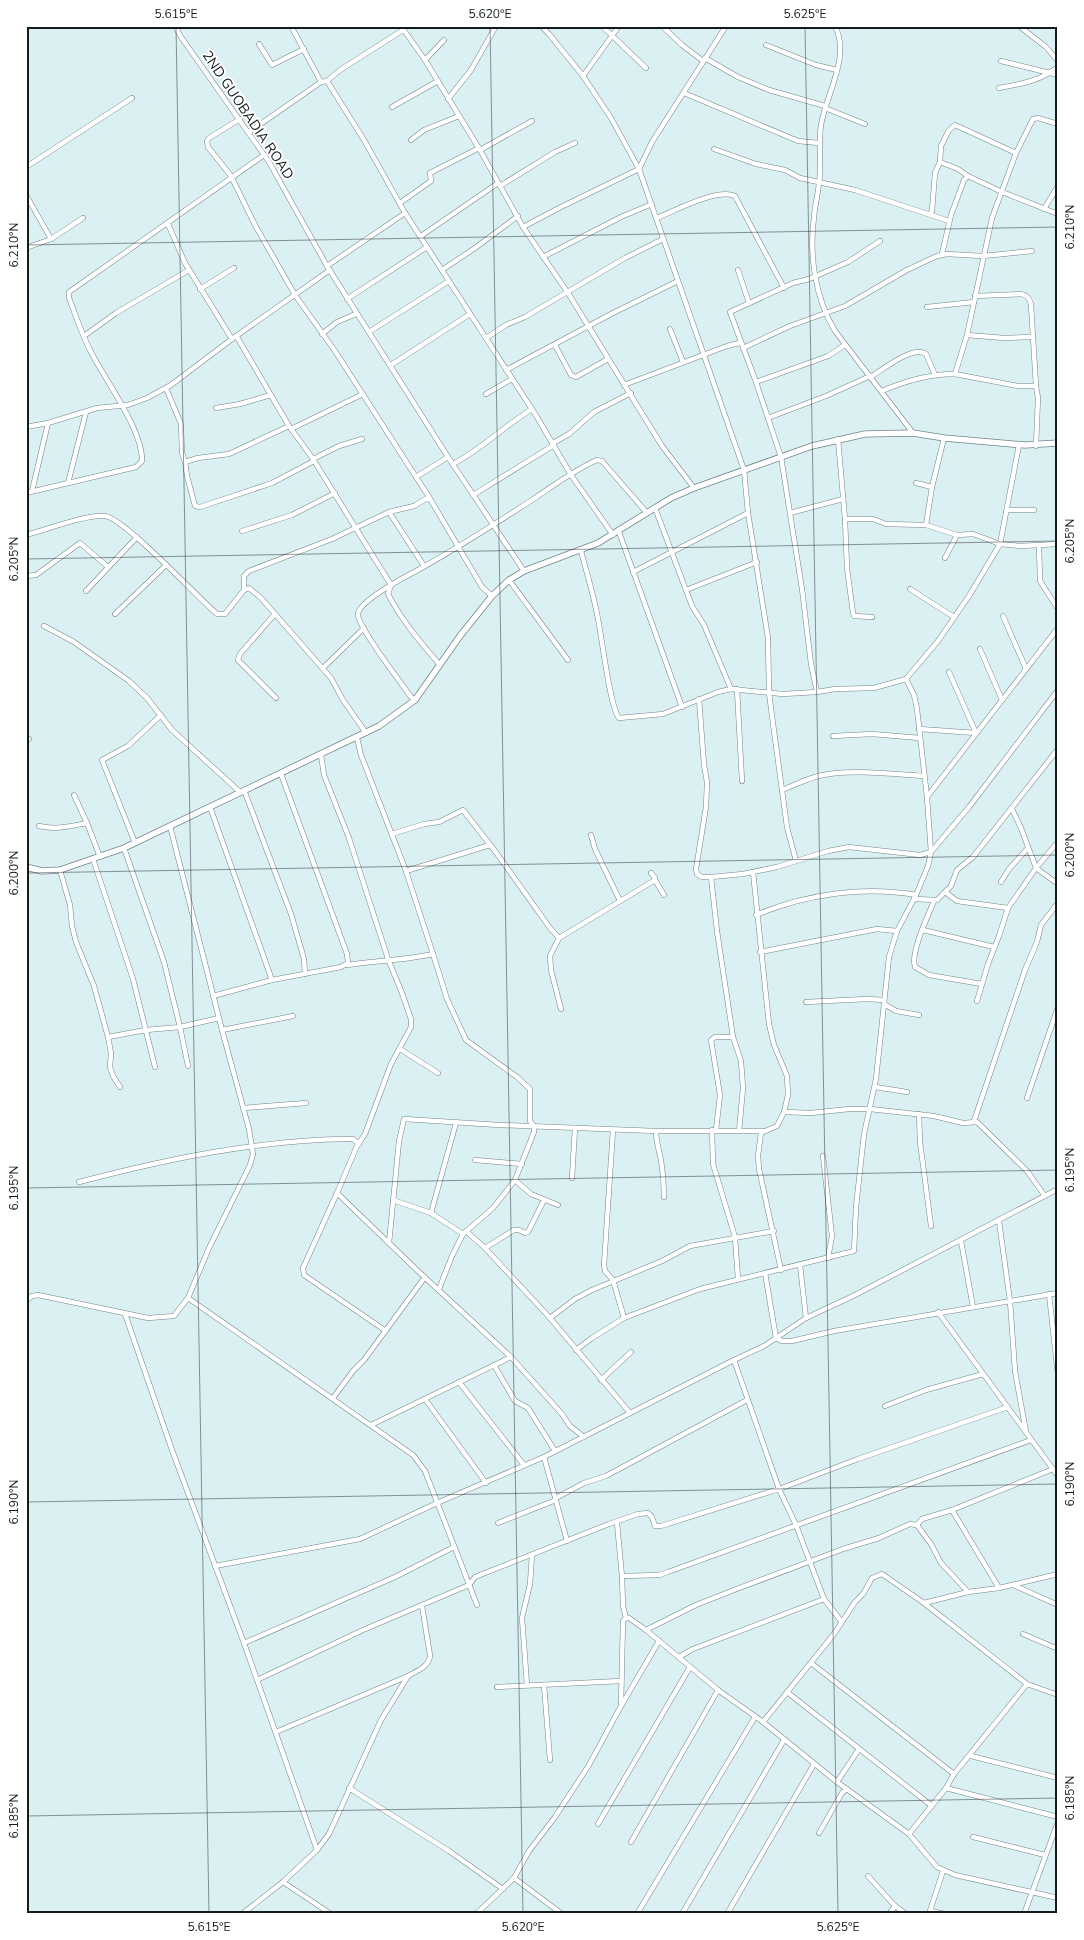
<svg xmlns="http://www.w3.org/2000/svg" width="1084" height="1940" font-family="'Nunito Sans',sans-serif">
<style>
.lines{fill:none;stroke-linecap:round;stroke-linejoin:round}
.street-casing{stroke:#718587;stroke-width:5.5}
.secondary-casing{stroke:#718587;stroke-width:7}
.street{stroke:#fff;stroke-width:4.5}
.secondary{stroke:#fff;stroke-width:5.5}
.ticks{fill:none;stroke:#141b1c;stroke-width:1;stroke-opacity:0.45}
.labels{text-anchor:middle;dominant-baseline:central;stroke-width:4;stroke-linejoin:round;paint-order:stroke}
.street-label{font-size:14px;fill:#141b1c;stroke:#fff}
.neatline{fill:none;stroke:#141b1c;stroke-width:2}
.ticks-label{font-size:12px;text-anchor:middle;fill:#141b1c}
</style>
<rect width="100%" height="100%" fill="#dbf0f3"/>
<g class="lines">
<g class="street-casing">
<g id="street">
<polyline points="175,26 181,37 269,162 327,266 448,457 524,571"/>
<polyline points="291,26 321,82"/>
<polyline points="401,26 425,60 480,150 523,227 568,293 662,446 694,488"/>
<polyline points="541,26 549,34 583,76 611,118 639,169 744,470 748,513 768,638 769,693 776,746 787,827 796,861"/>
<polyline points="602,26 646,68"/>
<polyline points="662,26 682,45 703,61"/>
<path d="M835,26C851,57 826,94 821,125C818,145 822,164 819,183C818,194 815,205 814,217C809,255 815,298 835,331L913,433"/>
<polyline points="1019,26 1046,47 1058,61"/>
<polyline points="259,44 272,65 304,49"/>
<polyline points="766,45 816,65 837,70"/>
<polyline points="705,58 738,77 769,90 825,106"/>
<polyline points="425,60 444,40"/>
<polyline points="1001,61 1058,75"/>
<polyline points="583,76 619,26"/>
<polyline points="327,81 364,140 405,213 537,417 571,475 613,535"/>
<path d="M999,88C1021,84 1040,81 1058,67"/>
<polyline points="684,93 798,141 819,143"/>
<polyline points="448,99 471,70 496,26"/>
<polyline points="392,107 438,81"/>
<polyline points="825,108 865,124"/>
<polyline points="240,119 209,138 207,141 208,147 231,176 255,225 295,295 335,351 416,477"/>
<polyline points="249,132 321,82 327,81 340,70 403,30"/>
<polyline points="411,140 424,130 459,116"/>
<polyline points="714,149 756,164 785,170 800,178 855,190 949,221"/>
<polyline points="480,150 532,121"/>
<polyline points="940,162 958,169 968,176"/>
<polyline points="26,167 132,98"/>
<polyline points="500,186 555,152 575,143"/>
<polyline points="26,195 51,239 83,218"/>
<polyline points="400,203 431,181 430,173 479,148"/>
<polyline points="1044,209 1058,186"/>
<polyline points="930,214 932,211 935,173 940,162 941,146 949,130 955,125 1016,153"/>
<path d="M657,218C674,211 717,188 735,196L784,288"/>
<polyline points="168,224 185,263 232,339"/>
<polyline points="523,227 561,207 639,169 652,142 726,26"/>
<polyline points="421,236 498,183"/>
<polyline points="26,248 51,239"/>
<polyline points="942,254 951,215 964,180 968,176 1002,192 1058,214"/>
<polyline points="543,257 621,217 652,204"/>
<polyline points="327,266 405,213"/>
<polyline points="442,270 475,248 518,216"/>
<polyline points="738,270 749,303"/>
<polyline points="200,289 234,268"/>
<path d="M975,296L1021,294C1027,295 1029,298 1031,304L1036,386L1038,398L1036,446"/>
<polyline points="347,299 427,247"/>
<polyline points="927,307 974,302"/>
<polyline points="670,329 683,362"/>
<polyline points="369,332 449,281"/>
<polyline points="322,334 337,322 356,314"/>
<polyline points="967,335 1004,338 1033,337"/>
<polyline points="84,336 116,313 189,270"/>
<path d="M237,337L289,426L313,459L391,585L388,594C402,621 421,643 440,665"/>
<polyline points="486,338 506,325 525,317 625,258 663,239"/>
<polyline points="555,345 571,375 576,377 608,359"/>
<polyline points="743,348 790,326 845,306 907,270 937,256 947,254 983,256 1032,251"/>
<polyline points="391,365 470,314"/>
<polyline points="506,370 613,313 678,281"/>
<polyline points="955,374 967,335 992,218 1016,153 1033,119 1038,118 1058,124"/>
<path d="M870,377C883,370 912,345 926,354L935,375"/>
<polyline points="756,382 828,356 845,345"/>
<polyline points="624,385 727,346 740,343"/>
<polyline points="166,388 181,424 182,453 185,462"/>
<path d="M882,391C905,381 929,374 955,374L1018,386H1036"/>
<polyline points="486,394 512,379"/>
<polyline points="216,408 240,404 271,395"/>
<polyline points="768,418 826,396 870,376"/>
<polyline points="289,426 229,454 198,458 185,462 187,476 195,506 200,507 272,483 314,461"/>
<polyline points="26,427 48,423 97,408 128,405 147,398 171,385 232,339 330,270"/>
<polyline points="291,429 363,394"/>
<polyline points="944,438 932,487 926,525 957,535 973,534 1000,544 1020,546 1058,544"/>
<polyline points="838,439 845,519 847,568 853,613 854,616 872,617"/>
<polyline points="553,443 569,434 594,412 631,393"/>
<polyline points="313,459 339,446 362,439"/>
<path d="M453,464C482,449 504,426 532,409"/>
<polyline points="68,483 86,412"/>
<polyline points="916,483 932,487"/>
<polyline points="32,491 48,423"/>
<path d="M26,493L136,467L142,461C143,430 105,380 91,352C82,335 76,316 69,298V292L264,155"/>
<polyline points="473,495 554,445"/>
<polyline points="429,497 416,477 448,457"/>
<polyline points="655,508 692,606 704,625 731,689"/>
<polyline points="1007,510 1034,510"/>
<polyline points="389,512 424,566"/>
<polyline points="790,513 843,499"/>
<polyline points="845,519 873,519 886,524 926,525"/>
<polyline points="242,531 292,515 335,493"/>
<polyline points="619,532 682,707"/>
<path d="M26,535C45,530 88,514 105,516C124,518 197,597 217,614H225L244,590L249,588L261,598L331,678L343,700L366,733"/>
<polyline points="1039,545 1040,581 1058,609"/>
<path d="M581,551C587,574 594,596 598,619C602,638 610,708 619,718L663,714L718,692L731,689L783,694L817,692L835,689L874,688L906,679"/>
<polyline points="945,558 957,535"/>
<polyline points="633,572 748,513"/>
<polyline points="26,576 36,575 80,543 108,567"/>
<polyline points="509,580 568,660"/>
<polyline points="910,589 954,617"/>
<polyline points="244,590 244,576 249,571 332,539 389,512 414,506 429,497 482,587 492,596"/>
<polyline points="686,590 757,562"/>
<polyline points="86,591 137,537"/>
<polyline points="115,614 166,565"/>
<polyline points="274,615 240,654 238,660 276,698"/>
<polyline points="1003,616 1026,669"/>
<polyline points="44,626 74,642 129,681 147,698 172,730 240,792"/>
<polyline points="980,649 1002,700"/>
<polyline points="323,668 364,628"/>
<polyline points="737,689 742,781"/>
<polyline points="817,692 811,664 802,589 781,457 756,382 730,312 793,283 809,279 848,262 880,241"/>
<polyline points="699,699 704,765 707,782 706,807 696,869 697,874 702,877 711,877 743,874 777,867 828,851 849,847 920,855 931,852 969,807 1058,690"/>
<path d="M415,700L411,697C402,684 357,626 358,614C359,601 406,576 418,570C457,548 495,524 532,500C553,486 574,470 597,460L602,461L647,513"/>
<polyline points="919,729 976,733 949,672"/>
<polyline points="833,736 872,734 920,738"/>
<polyline points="26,737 29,739"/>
<polyline points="357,738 361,755 406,871 433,954"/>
<polyline points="321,755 324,775 349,838 388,959 402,993 411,1019 411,1027 391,1064 365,1134 357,1146 337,1193 419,1272 511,1357 562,1414 570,1426 584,1437"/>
<polyline points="244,790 291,914 304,959 305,974"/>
<path d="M782,790C793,786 804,780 815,777C842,768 895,774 924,776"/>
<polyline points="74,795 87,823"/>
<polyline points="927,797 917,709 914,695 906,679 938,641 969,596 1000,544 1019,445"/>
<polyline points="210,807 272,980"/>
<polyline points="1012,809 1021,828 1036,868 1058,884"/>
<path d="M39,826C56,830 71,826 87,823L100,857"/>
<polyline points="392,834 424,824 439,822 463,810 495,851 550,928 559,938 655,880 664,895"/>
<polyline points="591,835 595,849 620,901"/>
<polyline points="135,843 102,760 128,746 161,715"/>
<polyline points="93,859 133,979 155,1067"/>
<polyline points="60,870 70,905 72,926 76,942 94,986 108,1037 111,1053 110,1067 113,1076 120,1087"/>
<polyline points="406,871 490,845"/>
<polyline points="753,872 769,1024 774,1045 787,1076 788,1095 784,1112 777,1126 761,1133 758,1156 759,1169 781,1270"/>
<polyline points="651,873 655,878 655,880"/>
<polyline points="711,877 717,931 733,1037 741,1061 743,1088 739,1131"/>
<polyline points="1001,882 1009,869 1028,848"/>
<polyline points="945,892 957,901 1008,908"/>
<polyline points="914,899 937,900 951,886 957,870 973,857 1058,749"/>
<path d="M934,901C928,916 910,953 915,967L929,975L982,984"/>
<path d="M756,915C806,894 863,886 916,895"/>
<polyline points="923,930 994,947"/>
<polyline points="559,938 550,956 551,970 561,1009"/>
<polyline points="760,952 877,929 897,931"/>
<path d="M347,965C375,961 406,960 433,954L447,999L466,1040L517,1077L530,1089V1121L534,1126V1132L515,1180L493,1208L463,1234L452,1256L439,1289"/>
<polyline points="213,996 272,980 341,967 348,963 347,954 281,774"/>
<polyline points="977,1001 988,964 999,936 1008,908 1036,868 1058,842"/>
<polyline points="806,1002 867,999 884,1000"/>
<polyline points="884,1004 896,1011 919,1015"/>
<polyline points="222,1030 293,1016"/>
<polyline points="108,1037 146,1030 180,1027 164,962 124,848"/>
<polyline points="400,1049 438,1073"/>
<polyline points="188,1066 180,1027 219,1018"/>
<polyline points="875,1087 907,1092"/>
<polyline points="1027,1098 1058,1007"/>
<polyline points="243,1108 306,1103"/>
<polyline points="784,1112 811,1113 849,1109 870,1109 934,1116 963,1123 977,1122 1027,1171 1045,1196"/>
<polyline points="919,1114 920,1142 931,1226"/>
<polyline points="974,1121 1025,970 1037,942 1041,925 1058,903"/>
<polyline points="613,1130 604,1265 605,1271 613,1280 624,1318"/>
<polyline points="712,1130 713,1164 735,1237 738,1279"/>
<polyline points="716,1130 720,1095 711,1040 715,1037 733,1037"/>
<path d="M656,1131C656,1142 659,1150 661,1160C663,1172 664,1185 664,1197"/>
<polyline points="823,1156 832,1236 828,1258"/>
<polyline points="475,1160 522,1164"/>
<polyline points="572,1178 575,1128"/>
<polyline points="515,1180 531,1194 558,1205"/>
<path d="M79,1182C167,1159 257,1140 348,1139H353L359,1144"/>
<polyline points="337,1193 303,1268 304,1275 386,1331"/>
<polyline points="393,1200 431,1213 463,1234"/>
<polyline points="431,1213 456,1123"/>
<polyline points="999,1221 1010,1301 1015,1371 1026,1432"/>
<polyline points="466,1231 485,1248 550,1318 630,1413"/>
<polyline points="961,1241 973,1307"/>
<polyline points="389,1243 399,1141 404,1119 499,1125 656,1131 764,1131"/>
<polyline points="485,1248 514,1230 519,1230 525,1233 528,1232 544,1200"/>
<polyline points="800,1265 806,1318"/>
<polyline points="765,1273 776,1338 782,1341 792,1341 834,1331 1058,1293"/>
<polyline points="1049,1294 1058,1375"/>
<polyline points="188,1298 413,1455 425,1471 477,1605"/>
<polyline points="26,1301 32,1296 38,1295 148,1318 174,1316 188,1298 209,1248 250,1165 253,1154 249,1129 222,1030 170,826"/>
<polyline points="938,1312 1058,1476"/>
<polyline points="125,1314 172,1450 244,1643 317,1850"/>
<polyline points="550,1318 575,1299 592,1290 662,1261 690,1246 774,1231"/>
<polyline points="576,1350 592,1338 624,1318 700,1289 854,1251 856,1207 864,1134 876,1079 889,957 897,931 916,895 928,866 931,852 927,797 1058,628"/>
<polyline points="734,1360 779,1489 796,1525 824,1599 841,1621"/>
<polyline points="494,1365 515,1401 528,1408 555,1451"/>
<polyline points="601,1380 631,1352"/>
<polyline points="459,1382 524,1465"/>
<polyline points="333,1398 353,1371 364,1360 425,1277"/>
<polyline points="425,1399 486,1483"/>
<polyline points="885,1406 926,1390 983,1374"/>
<polyline points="371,1425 511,1357"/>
<polyline points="544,1457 567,1541"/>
<polyline points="556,1498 584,1483 606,1476 747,1400"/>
<polyline points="952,1510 999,1588"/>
<polyline points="498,1523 556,1500"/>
<polyline points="617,1523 622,1576 623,1606 626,1618"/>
<polyline points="917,1525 922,1519 952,1510 1053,1469"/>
<polyline points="215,1566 360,1539 437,1503 544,1457 734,1360 764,1346 806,1318 853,1296 1058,1189"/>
<polyline points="622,1576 659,1575 668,1572 1031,1440"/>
<polyline points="1013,1585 1058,1605"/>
<polyline points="924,1603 968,1592 999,1588 1058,1574"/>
<polyline points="646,1630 696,1605 734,1590 843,1549 879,1538 910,1524 917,1525 931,1544 941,1563 968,1592"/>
<polyline points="1023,1634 1058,1649"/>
<polyline points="244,1643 395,1577 454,1547"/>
<polyline points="679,1657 693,1649 824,1599"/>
<polyline points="811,1663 954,1774"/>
<polyline points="257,1680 363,1630 469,1585 475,1577 485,1573 609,1524 638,1514 648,1513 652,1517 655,1526 661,1526 779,1489 858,1459 1008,1407"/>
<polyline points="527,1685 522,1618 530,1584 532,1555"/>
<polyline points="544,1685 550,1760"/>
<polyline points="497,1687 621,1681"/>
<polyline points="787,1692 932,1806"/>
<polyline points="621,1706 623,1621 626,1618 629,1618 646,1630 718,1690 763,1722 837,1782 909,1834 937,1867 955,1875 1058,1898"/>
<polyline points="763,1722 834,1634 855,1602 863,1594 872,1578 882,1574 924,1603 1027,1684 1058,1695"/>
<path d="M276,1732L408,1676C417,1671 430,1666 430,1655L422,1606"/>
<polyline points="971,1756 1058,1778"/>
<polyline points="837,1782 859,1749"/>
<polyline points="349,1788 449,1851 503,1889"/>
<polyline points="946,1788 1058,1817"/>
<polyline points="598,1824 690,1667"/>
<polyline points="819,1833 842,1793 847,1789"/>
<polyline points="909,1834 946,1788 954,1774 1027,1684"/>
<polyline points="973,1837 1045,1855"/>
<polyline points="631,1842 718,1690"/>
<polyline points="868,1876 895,1906"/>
<polyline points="283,1882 331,1914"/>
<polyline points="930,1911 945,1914"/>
<polyline points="242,1914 283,1882 317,1850 329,1834 381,1720 408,1676"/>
<polyline points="476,1914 514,1878"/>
<polyline points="562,1914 514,1878 529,1851 555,1817 589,1765 621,1706 659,1641"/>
<polyline points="637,1914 755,1717"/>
<polyline points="682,1914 784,1740"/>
<polyline points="727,1914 814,1764"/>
<polyline points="889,1914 895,1906 906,1914"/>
<polyline points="929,1914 943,1871"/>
<polyline points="1024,1914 1058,1822"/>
</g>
</g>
<g class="secondary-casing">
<polyline id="secondary" points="26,867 42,871 60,870 124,848 379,726 415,700 460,636 492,596 509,580 524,571 598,543 671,498 694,488 812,446 865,434 913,433 944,438 1025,445 1058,443"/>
</g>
<use href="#street" class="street"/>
<use href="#secondary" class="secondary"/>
</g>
<path class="ticks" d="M176,26L209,1914M490,26L523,1914M805,26L838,1914M26,245L1058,227M26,559L1058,541M26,873L1058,855M26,1188L1058,1170M26,1502L1058,1484M26,1816L1058,1798"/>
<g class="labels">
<g class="street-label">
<text transform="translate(248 115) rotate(56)">2ND GUOBADIA ROAD</text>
</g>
</g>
<rect width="1084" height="1940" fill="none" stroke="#ffffff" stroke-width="55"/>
<rect x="28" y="28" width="1028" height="1884" class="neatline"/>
<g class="ticks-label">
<text x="176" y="18">5.615°E</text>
<text x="490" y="18">5.620°E</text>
<text x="805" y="18">5.625°E</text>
<text transform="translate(1070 227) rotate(-90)" y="4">6.210°N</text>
<text transform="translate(14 245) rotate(-90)" y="4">6.210°N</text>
<text transform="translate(1070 541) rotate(-90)" y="4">6.205°N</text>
<text transform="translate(14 559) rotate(-90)" y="4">6.205°N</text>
<text transform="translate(1070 855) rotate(-90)" y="4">6.200°N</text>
<text transform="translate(14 873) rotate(-90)" y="4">6.200°N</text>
<text transform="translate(1070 1170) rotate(-90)" y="4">6.195°N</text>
<text transform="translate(14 1188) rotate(-90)" y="4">6.195°N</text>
<text transform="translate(1070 1484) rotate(-90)" y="4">6.190°N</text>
<text transform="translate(14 1502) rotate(-90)" y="4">6.190°N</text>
<text transform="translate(1070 1798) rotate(-90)" y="4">6.185°N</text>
<text transform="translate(14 1816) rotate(-90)" y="4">6.185°N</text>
<text x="209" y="1931">5.615°E</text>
<text x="523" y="1931">5.620°E</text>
<text x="838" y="1931">5.625°E</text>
</g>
</svg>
